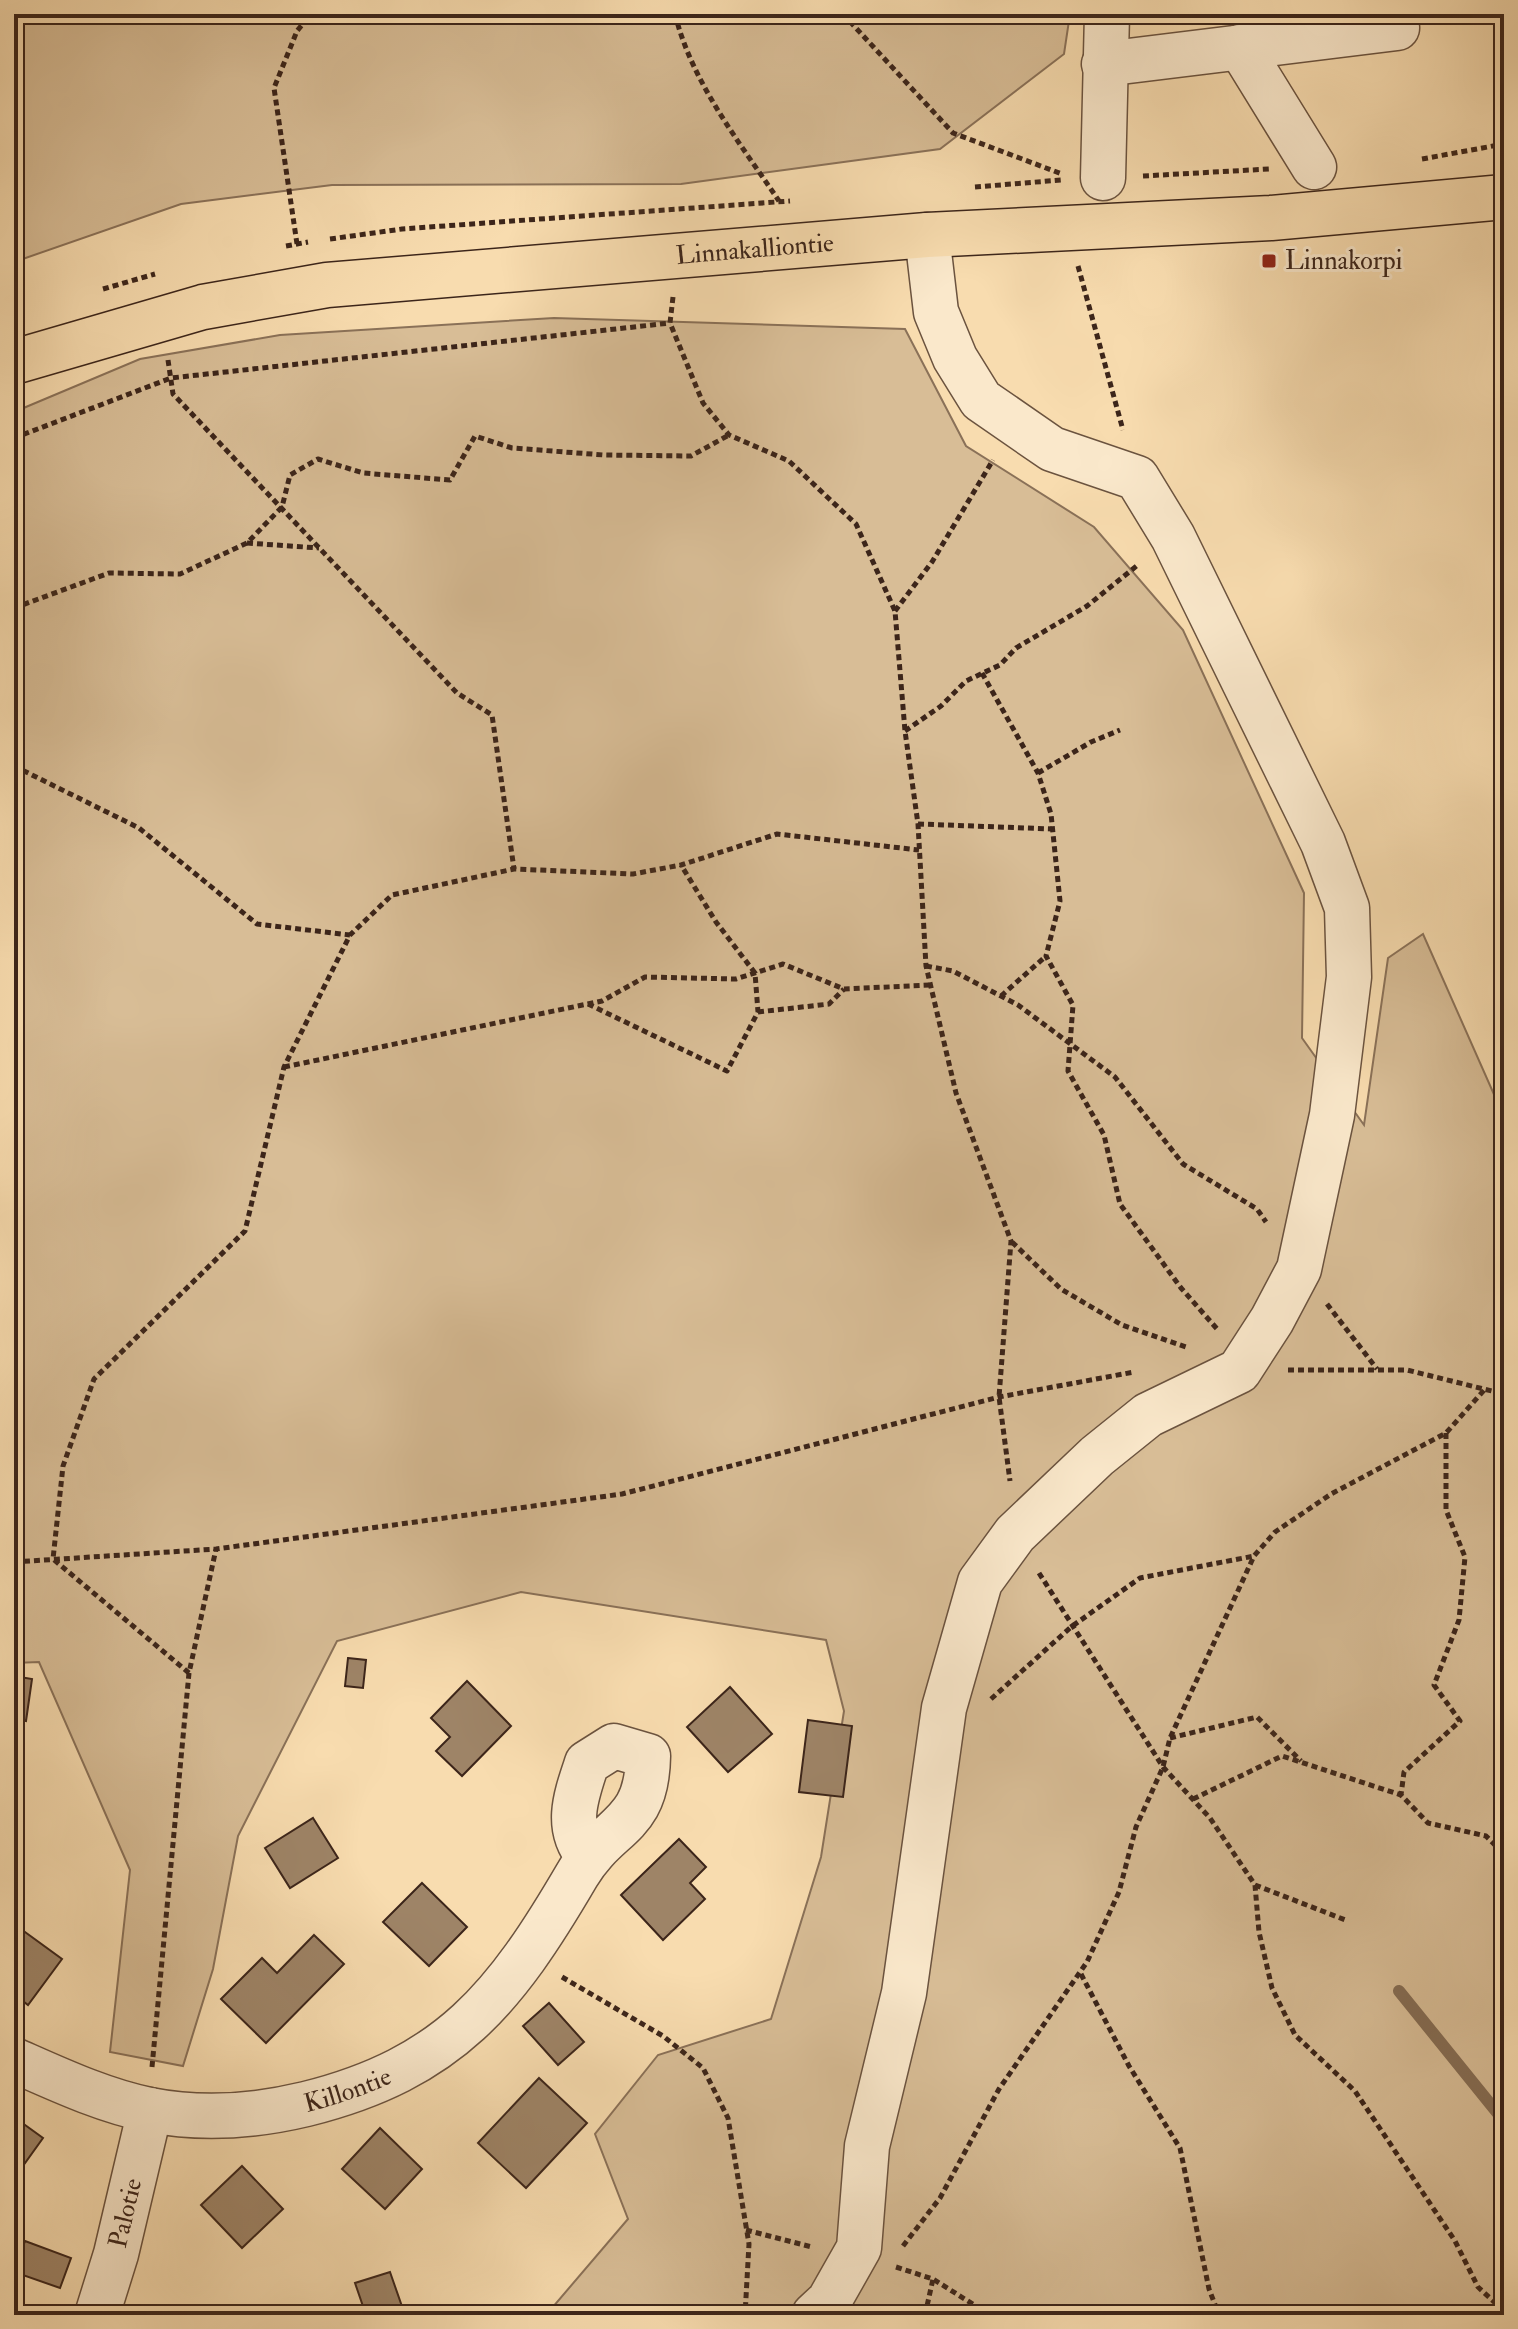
<svg xmlns="http://www.w3.org/2000/svg" width="1518" height="2329" font-family="'IM FELL Double Pica',serif">
<style>
.green{fill:#d8bd96;stroke:#8a7158;stroke-width:2}
.lines{fill:none;stroke-linecap:round;stroke-linejoin:round}
.stream{stroke:#866e55;stroke-width:12}
.building{fill:#9e8467;stroke:#3c251a;stroke-width:2}
.minor-casing{stroke:#6b533f;stroke-width:47}
.major-casing{stroke:#3c251a;stroke-width:47}
.path{stroke:#3c251a;stroke-width:5;stroke-dasharray:6 4;stroke-linecap:butt}
.minor{stroke:#fae8cb;stroke-width:44}
.major{stroke:#f8dcaf;stroke-width:44}
.poi-dot{fill:#8f2418;stroke:#fae8cb;stroke-width:3}
.labels{text-anchor:middle;dominant-baseline:central;stroke-width:6;stroke-linejoin:round;paint-order:stroke}
.street-label{font-size:26px;fill:#3c251a;stroke:#fae8cb}
.poi-label{font-size:26px;fill:#3c251a;stroke:#fae8cb;text-anchor:start}
</style>
<rect width="100%" height="100%" fill="#f8dcaf"/>
<filter id="stains"><feTurbulence type="fractalNoise" baseFrequency=".0025" numOctaves="4"/><feColorMatrix values="0 0 0 0 .2 0 0 0 0 .09 0 0 0 0 .02 0 0 0 .5 -.17"/></filter>
<radialGradient id="worn" r=".72"><stop offset=".6" stop-color="#630" stop-opacity="0"/><stop offset="1" stop-color="#630" stop-opacity=".3"/></radialGradient>
<g class="green">
<polygon points="14,14 1070,14 1064,54 940,149 681,184 332,185 181,204 14,262"/>
<polygon points="554,318 905,329 966,446 1094,527 1183,630 1304,893 1302,1038 1364,1125 1388,958 1423,934 1504,1117 1504,2315 546,2315 628,2219 595,2134 658,2055 771,2019 821,1857 844,1711 826,1640 521,1592 337,1641 238,1836 213,1969 183,2066 110,2052 130,1870 39,1662 14,1663 14,412 140,359 280,335"/>
</g>
<g class="lines">
<polyline class="stream" points="1399,1991 1504,2121"/>
</g>
<g class="building">
<polygon points="348,1658 366,1660 363,1688 345,1686"/>
<polygon points="14,1676 32,1679 26,1721 14,1719"/>
<polygon points="467,1681 511,1726 462,1776 436,1751 450,1737 431,1718"/>
<polygon points="730,1687 772,1734 728,1772 687,1727"/>
<polygon points="808,1720 852,1726 843,1797 799,1792"/>
<polygon points="313,1818 338,1858 290,1888 265,1848"/>
<polygon points="679,1839 706,1867 690,1883 705,1899 663,1940 621,1895"/>
<polygon points="422,1883 467,1927 429,1966 383,1922"/>
<polygon points="14,1924 62,1959 28,2005 14,1994"/>
<polygon points="314,1935 344,1964 266,2043 221,1999 262,1958 277,1973"/>
<polygon points="549,2003 584,2042 558,2065 523,2026"/>
<polygon points="539,2078 587,2123 526,2188 478,2143"/>
<polygon points="14,2117 43,2138 15,2177 14,2175"/>
<polygon points="380,2128 422,2169 385,2209 342,2169"/>
<polygon points="242,2166 283,2209 242,2248 201,2205"/>
<polygon points="25,2241 71,2258 60,2288 14,2272"/>
<polygon points="390,2272 405,2315 366,2315 355,2283"/>
</g>
<g class="lines">
<g class="minor-casing">
<g id="minor">
<polyline points="1240,47 1314,167"/>
<polyline points="1104,64 1397,28"/>
<polyline points="1103,178 1107,14"/>
<path id="s1" d="M14,2060C57,2079 104,2101 150,2110C201,2120 256,2116 306,2104C450,2068 505,1998 577,1875C608,1822 647,1829 648,1756L614,1746L587,1763C576,1796 564,1827 588,1856"/>
<path id="s2" d="M97,2315L116,2254L150,2110"/>
<polyline points="814,2315 829,2301 859,2248 867,2146 904,1993 944,1708 980,1582 1015,1534 1097,1456 1148,1415 1239,1371 1272,1320 1299,1269 1332,1115 1349,977 1347,908 1323,843 1173,537 1137,478 1052,449 981,400 955,358 936,312 927,235"/>
</g>
</g>
<g class="major-casing">
<g id="major">
<path id="s3" d="M14,362L203,307L327,285L927,235L1271,218L1504,197"/>
</g>
</g>
<g class="path">
<path d="M675,14C692,83 740,143 779,201"/>
<polyline points="843,14 953,133 1062,174"/>
<polyline points="1422,159 1504,144"/>
<polyline points="1143,176 1269,169"/>
<polyline points="975,187 1061,180"/>
<polyline points="330,239 402,229 790,201"/>
<polyline points="297,244 274,88 297,31 311,14"/>
<polyline points="286,246 308,242"/>
<polyline points="1078,266 1123,430"/>
<polyline points="103,289 155,274"/>
<polyline points="673,297 670,323 703,403 729,435 789,461 856,524 895,611 905,731 918,824 926,966 956,1093 1011,1241 999,1397 1010,1481"/>
<polyline points="168,360 173,394 457,693 492,715 514,869"/>
<polyline points="14,438 171,378 670,323"/>
<polyline points="247,543 319,548"/>
<polyline points="14,608 109,573 180,574 247,543 282,507 290,475 318,459 363,473 450,480 475,436 512,448 604,455 691,456 729,435"/>
<polyline points="895,611 932,562 993,460"/>
<polyline points="982,673 1038,773 1051,814 1060,901 1046,956 1073,1005 1068,1071 1104,1135 1120,1204 1181,1288 1218,1330"/>
<polyline points="905,731 941,706 966,681 1000,665 1016,648 1087,606 1139,564"/>
<polyline points="14,766 139,828 257,924 350,935"/>
<polyline points="1038,773 1091,742 1120,730"/>
<polyline points="918,824 1052,829"/>
<polyline points="926,966 953,971 1018,1005 1115,1077 1183,1164 1257,1209 1266,1222"/>
<polyline points="1001,996 1046,956"/>
<polyline points="588,1004 727,1071 758,1012 755,973 716,922 681,865"/>
<polyline points="758,1012 829,1004 844,989"/>
<polyline points="284,1067 602,1001 645,977 736,979 783,964 844,989 930,985"/>
<polyline points="1012,1242 1061,1289 1122,1325 1189,1348"/>
<polyline points="1327,1304 1377,1369"/>
<polyline points="1288,1370 1407,1370 1504,1394"/>
<polyline points="1446,1433 1446,1510 1465,1557 1459,1620 1434,1685 1460,1721 1404,1772 1401,1795 1428,1823 1486,1836 1504,1854"/>
<polyline points="14,1562 216,1549 622,1494 999,1397 1134,1372"/>
<polyline points="1039,1573 1163,1767 1210,1818 1255,1885 1259,1932 1272,1988 1295,2035 1355,2091 1455,2241 1478,2287 1504,2311"/>
<polyline points="189,1673 53,1559 63,1466 94,1379 245,1231 284,1067 350,935 392,895 514,869 633,874 681,865 777,834 919,850"/>
<polyline points="991,1699 1071,1627 1140,1578 1254,1556"/>
<polyline points="1170,1738 1257,1717 1301,1761"/>
<polyline points="1193,1799 1282,1756 1401,1795"/>
<polyline points="1255,1885 1348,1921"/>
<polyline points="1081,1974 1129,2066 1180,2148 1209,2289 1219,2315"/>
<polyline points="562,1977 663,2036 703,2068 728,2118 749,2244 745,2315"/>
<polyline points="152,2067 189,1673 216,1549"/>
<polyline points="746,2230 812,2247"/>
<polyline points="903,2246 940,2198 999,2089 1087,1962 1119,1892 1136,1827 1163,1767 1170,1738 1254,1556 1275,1532 1331,1494 1446,1433 1486,1388"/>
<polyline points="896,2267 933,2279 990,2315"/>
<polyline points="925,2315 933,2279"/>
</g>
<use href="#minor" class="minor"/>
<use href="#major" class="major"/>
</g>
<rect class="poi-dot" x="1261" y="253" width="16" height="16" rx="4"/>
<g class="labels">
<g class="street-label">
<text stroke="none"><textPath href="#s3" startOffset="752">Linnakalliontie</textPath></text>
<text stroke="none"><textPath href="#s1" startOffset="346">Killontie</textPath></text>
<text stroke="none"><textPath href="#s2" startOffset="106">Palotie</textPath></text>
</g>
<g class="poi-label">
<text x="1285" y="261">Linnakorpi</text>
</g>
</g>
<rect width="1518" height="2329" fill="none" stroke="#f8dcaf" stroke-width="48"/>
<rect x="16" y="16" width="1486" height="2297" fill="none" stroke="#3c251a" stroke-width="4"/>
<rect x="24" y="24" width="1470" height="2281" fill="none" stroke="#3c251a" stroke-width="2"/>
<rect width="100%" height="100%" filter="url(#stains)"/>
<rect width="100%" height="100%" fill="url(#worn)"/>
</svg>
